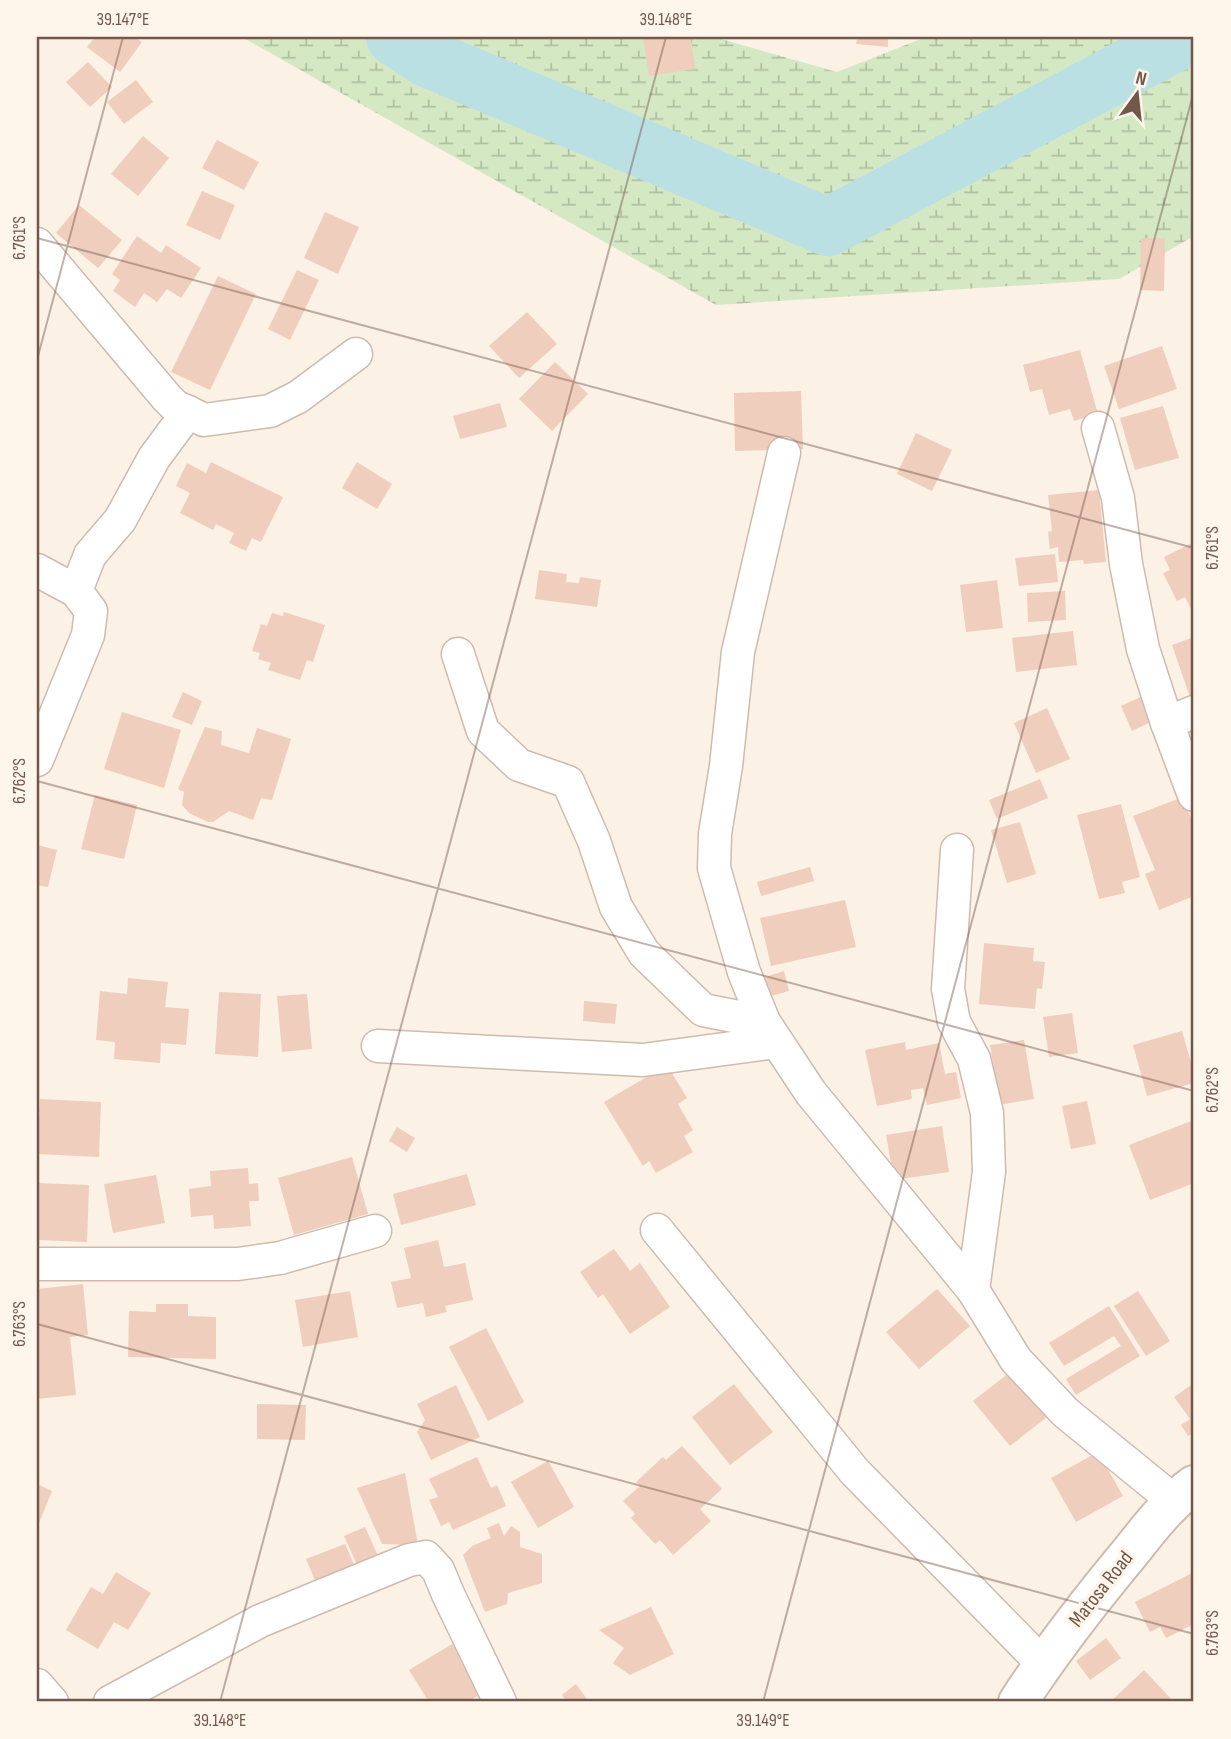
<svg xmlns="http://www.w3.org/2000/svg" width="1231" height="1739" font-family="'Sofia Sans Condensed',sans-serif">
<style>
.wetland{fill:url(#wetland-marsh)}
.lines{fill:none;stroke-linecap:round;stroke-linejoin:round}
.river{stroke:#bae0e4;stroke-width:58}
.building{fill:#f0cebd}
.minor-casing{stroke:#cebbae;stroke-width:35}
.tertiary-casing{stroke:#cebbae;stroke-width:42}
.minor{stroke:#fff;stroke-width:32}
.tertiary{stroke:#fff;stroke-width:38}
.ticks{fill:none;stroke:#73574b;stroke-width:2;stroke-opacity:0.45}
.labels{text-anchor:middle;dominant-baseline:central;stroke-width:7;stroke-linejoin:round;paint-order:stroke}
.street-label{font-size:21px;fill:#73574b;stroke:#fef5eb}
.neatline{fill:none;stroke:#73574b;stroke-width:2.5}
.ticks-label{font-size:18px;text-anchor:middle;fill:#73574b}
</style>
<defs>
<pattern id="wetland-marsh" width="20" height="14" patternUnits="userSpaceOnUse" patternTransform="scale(1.75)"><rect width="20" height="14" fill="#d4e8c4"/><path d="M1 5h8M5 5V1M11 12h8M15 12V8" fill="none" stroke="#b0bfa1"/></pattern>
</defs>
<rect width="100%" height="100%" fill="#fbf1e5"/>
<polygon class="wetland" points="242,37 714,37 837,72 926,37 1194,37 1194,236 1119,279 716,305"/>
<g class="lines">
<polyline class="river" points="395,37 427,58 828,227 1186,37"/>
</g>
<g class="building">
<polygon points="95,37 134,37 142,42 120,72 87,47"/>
<polygon points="643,37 691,37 695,69 649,76"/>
<polygon points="857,37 888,37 888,47 856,44"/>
<polygon points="88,62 112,87 90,107 66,82"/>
<polygon points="136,80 153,102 124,124 107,102"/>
<polygon points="143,136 169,158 138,196 111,174"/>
<polygon points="217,140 259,162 244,190 202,168"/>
<polygon points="202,191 235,205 220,240 186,225"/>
<polygon points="79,205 122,240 98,268 56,233"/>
<polygon points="325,212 359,227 338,274 304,258"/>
<polygon points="137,236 161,253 166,245 201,268 181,298 167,289 157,302 144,293 135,307 113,291 120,280 112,274"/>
<polygon points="1141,238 1165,238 1164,291 1140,290"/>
<polygon points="297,270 319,280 290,340 268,329"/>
<polygon points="218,276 256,294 210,390 171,372"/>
<polygon points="527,312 557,344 519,378 489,346"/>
<polygon points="1162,346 1177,389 1119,409 1104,366"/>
<polygon points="1080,350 1098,414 1074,421 1070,409 1049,415 1042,389 1030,392 1023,365"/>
<polygon points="555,362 588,394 552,431 519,399"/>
<polygon points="801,391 803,449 735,451 734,393"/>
<polygon points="500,403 507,427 460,439 453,416"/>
<polygon points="1163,406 1179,458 1135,470 1120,418"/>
<polygon points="916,433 952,450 932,491 897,474"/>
<polygon points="211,462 283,497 261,542 252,538 246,551 229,543 234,533 216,524 213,530 180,513 190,493 176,486 187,463 206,473"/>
<polygon points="357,462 392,484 377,509 342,488"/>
<polygon points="1099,490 1106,562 1084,564 1083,560 1059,562 1058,547 1050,549 1048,532 1052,531 1048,495"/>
<polygon points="1194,542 1194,615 1185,597 1177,601 1163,573 1170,570 1164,557"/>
<polygon points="1055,554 1058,582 1019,586 1015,558"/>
<polygon points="539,570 567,574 566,582 579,583 580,577 601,580 597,607 535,599"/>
<polygon points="997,580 1003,628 966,632 960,585"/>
<polygon points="1065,591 1066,620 1028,622 1027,593"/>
<polygon points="284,612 325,625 313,662 307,660 300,680 268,670 271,663 258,659 260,653 252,651 261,624 267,626 272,613 283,616"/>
<polygon points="1073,631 1077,665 1016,672 1012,638"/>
<polygon points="1194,637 1194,695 1190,697 1172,645"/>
<polygon points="183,692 202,701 192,725 172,717"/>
<polygon points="1149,693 1161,717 1132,731 1121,706"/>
<polygon points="1047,708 1070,759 1036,773 1014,723"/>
<polygon points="122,712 181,730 164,788 104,769"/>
<polygon points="205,727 222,731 221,745 249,753 257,728 291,739 272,800 261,798 253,820 229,811 213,822 208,822 189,813 182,805 184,792 178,789"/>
<polygon points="1040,779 1048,798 997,819 989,800"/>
<polygon points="95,795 137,805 124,859 81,849"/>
<polygon points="1183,797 1194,826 1194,896 1159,910 1145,874 1155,870 1133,816"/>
<polygon points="1121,804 1140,877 1122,882 1125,893 1099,899 1077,815"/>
<polygon points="1020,822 1036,874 1007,883 991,830"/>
<polygon points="37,845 57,850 48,887 37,885"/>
<polygon points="810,867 814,881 761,896 757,882"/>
<polygon points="845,900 856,947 771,966 760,918"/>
<polygon points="984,943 1034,948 1033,961 1045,962 1042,989 1037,988 1035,1009 979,1004"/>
<polygon points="784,971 789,991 767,997 762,978"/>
<polygon points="128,978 168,982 165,1007 189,1009 186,1045 161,1043 160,1063 114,1059 115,1042 96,1040 100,991 127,994"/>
<polygon points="219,992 261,994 258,1057 215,1054"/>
<polygon points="307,994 312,1049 282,1052 277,996"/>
<polygon points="584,1001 617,1004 615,1024 583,1021"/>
<polygon points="1072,1013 1078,1053 1049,1057 1043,1017"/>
<polygon points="1182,1031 1194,1073 1194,1083 1147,1096 1133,1045"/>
<polygon points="1024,1040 1034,1099 999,1105 990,1045"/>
<polygon points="905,1042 906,1050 939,1043 945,1074 956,1072 961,1098 927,1105 923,1088 911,1090 912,1099 877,1106 865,1050"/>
<polygon points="667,1065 687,1098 678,1104 693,1130 684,1136 693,1152 656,1173 649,1161 643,1166 604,1102"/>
<polygon points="40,1099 101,1102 99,1157 37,1154"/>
<polygon points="1087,1101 1096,1144 1071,1149 1062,1106"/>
<polygon points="1194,1120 1194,1183 1150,1200 1129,1145"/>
<polygon points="942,1126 949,1172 894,1180 886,1135"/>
<polygon points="397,1127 415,1138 407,1152 389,1141"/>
<polygon points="352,1157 368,1214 294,1235 278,1178"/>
<polygon points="248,1168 249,1184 258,1183 259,1201 249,1201 251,1226 214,1229 213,1215 191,1217 189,1189 211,1186 210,1171"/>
<polygon points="467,1174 476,1205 401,1225 393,1194"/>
<polygon points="156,1175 165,1223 113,1233 104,1184"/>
<polygon points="37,1183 89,1185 87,1242 37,1240"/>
<polygon points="438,1240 444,1267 465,1263 473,1300 445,1306 447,1312 426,1317 423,1303 397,1308 391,1282 411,1278 404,1248"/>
<polygon points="614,1249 630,1271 640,1263 670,1307 630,1334 603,1294 598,1298 580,1272"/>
<polygon points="83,1284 88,1335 70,1337 76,1395 37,1399 37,1289"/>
<polygon points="937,1289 970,1326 919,1369 886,1332"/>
<polygon points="350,1291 358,1337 303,1347 295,1300"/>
<polygon points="1138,1291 1170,1341 1146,1356 1114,1306"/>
<polygon points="156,1304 188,1304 188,1316 216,1317 216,1359 128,1357 129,1311 156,1312"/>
<polygon points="1109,1306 1140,1356 1076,1395 1066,1379 1121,1346 1114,1336 1064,1366 1049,1343"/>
<polygon points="486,1328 524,1402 488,1421 449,1347"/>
<polygon points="1014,1369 1052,1413 1010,1446 973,1401"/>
<polygon points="1194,1383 1194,1432 1188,1436 1181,1425 1190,1419 1174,1397"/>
<polygon points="734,1384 773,1432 730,1465 692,1417"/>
<polygon points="456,1385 480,1437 431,1460 417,1432 425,1420 417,1404"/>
<polygon points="257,1404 306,1405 305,1440 257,1439"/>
<polygon points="682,1446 722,1489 700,1509 711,1521 673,1555 660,1540 655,1544 631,1518 635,1514 623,1501 640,1486 636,1482 663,1457 666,1460"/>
<polygon points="1098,1452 1123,1496 1076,1522 1051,1478"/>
<polygon points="477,1457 491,1488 497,1485 506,1506 453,1530 449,1522 441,1526 429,1500 438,1497 429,1479"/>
<polygon points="548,1461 574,1507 538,1528 511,1482"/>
<polygon points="405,1473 418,1545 382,1544 357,1488"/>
<polygon points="37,1484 52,1491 37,1528"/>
<polygon points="499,1523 504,1536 511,1526 520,1532 520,1547 542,1554 542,1583 508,1593 507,1604 485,1612 463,1555 472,1546 491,1538 487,1528"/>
<polygon points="365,1527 383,1567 362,1576 344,1536"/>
<polygon points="345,1544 356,1569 317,1585 306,1559"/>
<polygon points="116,1572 151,1593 128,1630 114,1622 98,1649 66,1630 91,1587 103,1594"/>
<polygon points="1194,1572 1194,1624 1166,1638 1160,1627 1150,1632 1135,1602"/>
<polygon points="651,1607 674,1654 630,1675 613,1663 624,1648 599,1630"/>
<polygon points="1106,1638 1121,1658 1090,1680 1076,1661"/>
<polygon points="457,1641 487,1691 467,1702 429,1702 409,1670"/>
<polygon points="1144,1670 1174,1702 1110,1702"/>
<polygon points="576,1684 589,1702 567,1702 562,1695"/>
</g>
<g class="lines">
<g class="minor-casing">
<g id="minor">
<polyline points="37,244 167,398 176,407 188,412"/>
<polyline points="1098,428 1118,498 1126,564 1143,649 1167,723 1194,795"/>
<polyline points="784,453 738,652 726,766 715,834 714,868 744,972 764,1022 811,1093 973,1290 1016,1360 1066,1413 1173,1500"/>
<polyline points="37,570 76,591 90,555 120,520 154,458 188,412 204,420 270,411 298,397 356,354"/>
<polyline points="458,654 483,731 519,765 568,782 594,841 616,907 644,953 703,1010 764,1022"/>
<polyline points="1167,723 1194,712"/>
<polyline points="37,760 88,635 91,611 76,591"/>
<polyline points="957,850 948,989 954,1022 974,1059 987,1113 989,1172 973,1290"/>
<polyline points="378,1046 643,1060 776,1042"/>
<polyline points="657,1230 855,1472 1043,1664"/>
<polyline points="37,1264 238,1264 280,1258 375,1231"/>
<polyline points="37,1685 52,1702"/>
<polyline points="110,1702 260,1621 409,1560 426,1557 438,1570 448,1594 500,1702"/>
</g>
</g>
<g class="tertiary-casing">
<path id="tertiary" d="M1018,1702C1051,1651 1089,1602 1128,1555C1149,1529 1167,1504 1194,1485"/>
</g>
<use href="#minor" class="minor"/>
<use href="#tertiary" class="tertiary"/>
</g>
<path class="ticks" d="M37,238L1194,548M37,360L123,37M37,781L1194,1091M37,1324L1194,1634M220,1702L666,37M763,1702L1194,91"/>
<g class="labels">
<g class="street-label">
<text transform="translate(1101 1589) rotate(-52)">Matosa Road</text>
</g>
</g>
<rect width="1231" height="1739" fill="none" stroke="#fef5eb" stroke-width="77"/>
<g transform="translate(1137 94) rotate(15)" stroke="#fef5eb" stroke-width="5" paint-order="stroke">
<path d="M0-5L12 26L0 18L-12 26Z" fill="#73574b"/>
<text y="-10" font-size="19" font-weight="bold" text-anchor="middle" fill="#73574b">N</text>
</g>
<rect x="38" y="38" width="1154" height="1662" class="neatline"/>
<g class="ticks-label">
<text x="123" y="25">39.147°E</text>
<text x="666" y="25">39.148°E</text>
<text transform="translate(19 238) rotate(-90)" y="6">6.761°S</text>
<text transform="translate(1212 548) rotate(-90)" y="6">6.761°S</text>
<text transform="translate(19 781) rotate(-90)" y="6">6.762°S</text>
<text transform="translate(1212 1090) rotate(-90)" y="6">6.762°S</text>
<text transform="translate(19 1324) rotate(-90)" y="6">6.763°S</text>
<text transform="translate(1212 1633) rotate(-90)" y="6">6.763°S</text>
<text x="220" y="1726">39.148°E</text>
<text x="763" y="1726">39.149°E</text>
</g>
</svg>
